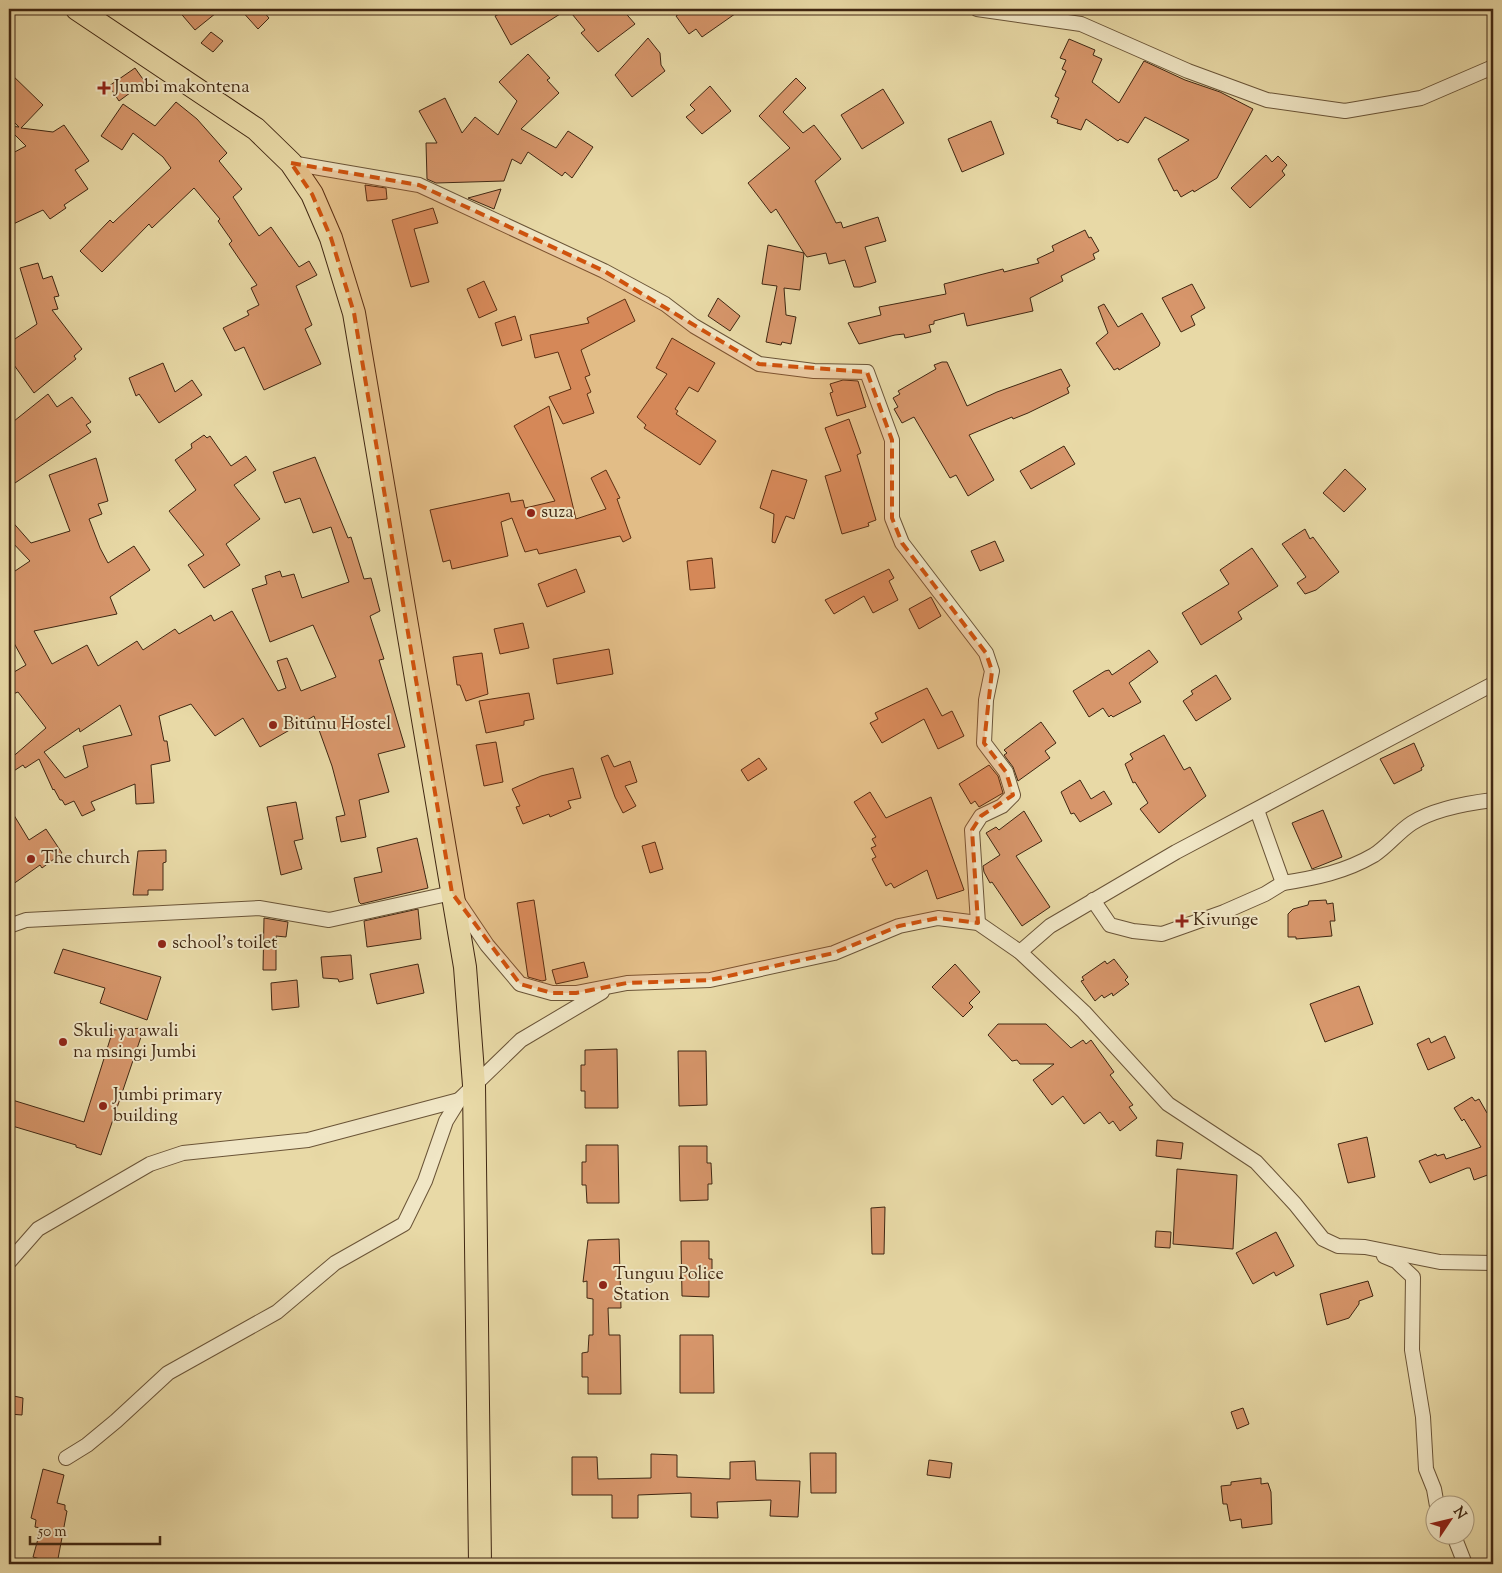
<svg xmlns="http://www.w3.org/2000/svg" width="1502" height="1573" font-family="'Sorts Mill Goudy',serif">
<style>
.building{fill:#d7966b;stroke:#402712;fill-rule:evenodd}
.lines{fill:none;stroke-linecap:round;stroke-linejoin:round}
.street-casing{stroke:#6a5437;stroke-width:16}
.primary-casing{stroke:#402712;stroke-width:24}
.street{stroke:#f0e6c5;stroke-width:14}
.primary{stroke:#e8d9a6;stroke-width:22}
.marked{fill:#cf520d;fill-opacity:0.2;stroke:#cf520d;stroke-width:4;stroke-dasharray:10 6;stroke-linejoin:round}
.poi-dot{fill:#8f2418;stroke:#f0e6c5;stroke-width:2}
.labels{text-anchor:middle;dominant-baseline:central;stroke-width:4;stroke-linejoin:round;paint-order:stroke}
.poi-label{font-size:18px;fill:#402712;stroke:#f0e6c5;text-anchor:start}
</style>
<rect width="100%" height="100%" fill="#e8d9a6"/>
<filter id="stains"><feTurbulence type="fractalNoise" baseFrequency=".004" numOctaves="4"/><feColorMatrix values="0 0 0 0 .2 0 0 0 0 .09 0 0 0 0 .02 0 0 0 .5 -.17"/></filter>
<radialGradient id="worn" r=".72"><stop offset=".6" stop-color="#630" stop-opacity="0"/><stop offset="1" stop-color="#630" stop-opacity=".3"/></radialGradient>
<g class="building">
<polygon points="177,9 221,9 195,30"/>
<polygon points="240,9 261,9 269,18 258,29"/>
<polygon points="509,9 622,9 635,24 598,52 581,33 585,30 568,9 511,45 495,16"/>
<polygon points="687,9 742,9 702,37 696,29 689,34 676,16"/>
<polygon points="211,32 223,41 213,52 201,43"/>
<polygon points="648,38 660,53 661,65 665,71 632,97 615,75"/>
<polygon points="1069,39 1095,50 1093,55 1102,59 1092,82 1119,103 1144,61 1185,80 1220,92 1253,109 1217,178 1194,192 1193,190 1181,197 1177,190 1174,191 1158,159 1189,140 1145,117 1128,143 1120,139 1118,141 1086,119 1081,130 1057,123 1058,120 1051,117 1059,98 1055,96 1066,71 1062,69 1066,60 1060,58"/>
<polygon points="528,54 550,78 547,80 559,93 521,129 556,148 568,131 593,147 572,178 565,172 562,176 528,152 521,164 512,159 504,181 436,183 427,179 426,143 437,143 419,111 445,98 462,133 475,117 498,135 517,101 499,82"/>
<polygon points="135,68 145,82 119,101 109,86"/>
<polygon points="9,72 43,105 21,128 53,132 64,125 89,161 75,170 88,189 64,205 66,208 50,219 43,210 9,226 9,155 26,146 9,129 9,126 19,127 9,117"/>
<polygon points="796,78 806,88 783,112 803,133 814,125 841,159 815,181 836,223 841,222 843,228 878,217 886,241 865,247 876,282 860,287 854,287 845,260 829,264 826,253 807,257 804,253 800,290 784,288 786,315 796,317 791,344 782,342 781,345 766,342 777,286 762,284 768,245 804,253 776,209 771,213 748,183 790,148 759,116"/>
<polygon points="710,86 731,111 702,134 686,117 695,110 690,105"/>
<polygon points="883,89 904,123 862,149 841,115"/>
<polygon points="176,102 197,119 227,153 219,161 242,189 233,197 259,236 271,227 299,267 309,261 317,275 296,286 312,325 305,329 321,364 264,390 244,347 235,351 223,328 249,315 247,311 259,305 251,288 257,285 229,244 232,241 218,221 220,219 194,188 152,228 149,224 102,272 80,251 110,220 113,223 171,168 163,157 133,133 122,150 101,136 123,104 155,126"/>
<polygon points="991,121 1004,154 962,172 948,139"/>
<polygon points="1266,155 1272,162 1278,156 1287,165 1282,171 1285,175 1250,208 1231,188"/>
<polygon points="365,185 386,188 387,199 367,201"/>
<polygon points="501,189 494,209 468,198"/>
<polygon points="433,208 438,223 414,229 429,282 411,287 392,220"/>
<polygon points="1085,230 1089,238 1091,237 1099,251 1093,254 1095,259 1061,276 1063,281 1030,298 1033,311 967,326 964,313 934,321 934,324 929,325 931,332 905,338 904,334 895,335 859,344 848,323 881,315 879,307 946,294 944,284 1003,269 1004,272 1039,263 1037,259 1054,251 1052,246"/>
<polygon points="38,263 43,279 52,276 59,296 54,297 58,309 52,310 82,349 74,356 76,359 34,393 9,358 9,343 37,324 20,268"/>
<polygon points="484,281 497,310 479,318 467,289"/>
<polygon points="1192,284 1205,308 1191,316 1195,325 1181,332 1162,298"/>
<polygon points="718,298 740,316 730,331 708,316"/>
<polygon points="625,299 635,321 581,350 590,375 585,377 591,392 587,394 594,413 563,424 549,397 571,389 558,352 535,358 530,335 589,323 587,318"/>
<polygon points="1104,304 1118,327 1142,313 1160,343 1159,346 1119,370 1118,368 1114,370 1096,343 1108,333 1098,307"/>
<polygon points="515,316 522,340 502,346 495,323"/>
<polygon points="672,338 715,363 698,392 689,387 675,409 678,411 676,414 716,441 700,465 644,428 646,425 637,417 667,374 656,368"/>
<polygon points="942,362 947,362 967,406 997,392 1061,369 1070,386 1067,388 1069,393 1028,413 1013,419 1012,417 969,435 994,480 968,496 956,475 950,478 914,417 902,423 894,409 898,407 893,398 900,394 898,391 936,369 934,365"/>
<polygon points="163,363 175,392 192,380 202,395 159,423 139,394 136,396 129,378"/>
<polygon points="843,380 858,381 866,407 837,416 830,393 833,392 830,384"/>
<polygon points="48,394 57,407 72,397 91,422 86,425 91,432 9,487 9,425"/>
<polygon points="549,406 576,519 606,509 591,478 606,470 620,498 617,499 631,538 623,542 620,536 539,554 537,549 525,552 512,518 501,522 508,556 452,569 450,560 443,562 430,510 509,493 511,502 523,500 525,508 555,501 514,426"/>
<polygon points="849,419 861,453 857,455 876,520 868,523 869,526 842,534 825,476 841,471 825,428"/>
<polygon points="204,435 207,438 210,436 231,466 246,456 256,470 234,485 260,519 226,544 240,565 204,588 188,565 204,555 169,511 196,490 175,460 192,448 191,444"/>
<polygon points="1064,446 1075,464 1031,489 1020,471"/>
<path d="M315,457L348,538L351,537L364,579L371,578L380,611L370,616L384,659L379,660L405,747L378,754L389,792L359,800L366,837L341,842L336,817L345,815L332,766L314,716L260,747L243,718L215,736L191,704L159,716L164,741H167L170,761L151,765L154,803L136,804L135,784L91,802L95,810L82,816L74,801L65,805L62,800H60L54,789L53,790L39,759L25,768L23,765L9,774V760L46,728L18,692L13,694L9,686V675L26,665L9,634V575L30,561L9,539V518L31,543L70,531L49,475L96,458L108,501L98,504L102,514L89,519L100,548L108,563L134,546L150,570L110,597L117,614L34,631L52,664L87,645L98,666L137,641L143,650L175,629L179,634L211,615L214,621L232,611L278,691L286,688L277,661L287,658L301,691L336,677L313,625L270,642L252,589L267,584L265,576L280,571L282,577L294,574L302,598L349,582L331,527L313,533L300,498L285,503L273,472ZM120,705L132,735L83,746L88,767L65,778L44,752L79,728L80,732Z"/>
<polygon points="1345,469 1366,489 1344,512 1323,493"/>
<polygon points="772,470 807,480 794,519 786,516 775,543 772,542 774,514 760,508"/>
<polygon points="1305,529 1310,539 1313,537 1339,572 1316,590 1305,594 1297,583 1306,577 1282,544"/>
<polygon points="995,541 1004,561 980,571 971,551"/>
<polygon points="1252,548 1278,586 1238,612 1242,619 1201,645 1182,613 1229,584 1220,570"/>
<polygon points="712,558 715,588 690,590 687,561"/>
<polygon points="576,569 585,592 547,607 538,584"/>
<polygon points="889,569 894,578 889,581 898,600 873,613 864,596 834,614 825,600"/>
<polygon points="931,597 941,616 919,629 909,609"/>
<polygon points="523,623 529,648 500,654 494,629"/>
<polygon points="609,649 613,674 557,684 553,659"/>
<polygon points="1149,650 1158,662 1129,683 1141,702 1113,717 1111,715 1109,717 1103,708 1089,717 1073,691 1105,671 1109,670 1112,675"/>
<polygon points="482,653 488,694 466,701 460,685 457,685 453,657"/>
<polygon points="1216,675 1231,699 1196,721 1183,701 1193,694 1191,691"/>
<polygon points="927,688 942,716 952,711 964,736 938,749 924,719 882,743 870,723 878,719 875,713"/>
<polygon points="529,693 534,719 524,721 524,725 486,733 479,701"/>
<polygon points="1041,722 1056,743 1045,751 1050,758 1018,781 1013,767 1004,755 1007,753 1004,750"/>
<polygon points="1164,735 1184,770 1190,767 1206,796 1159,833 1140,809 1148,803 1135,782 1133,783 1125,764 1133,759 1130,754"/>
<polygon points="496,742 503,782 484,786 476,745"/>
<polygon points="1414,743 1424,766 1421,768 1422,770 1394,784 1380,759"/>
<polygon points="608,755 614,767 630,761 637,782 625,786 636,806 623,813 615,797 601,758"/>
<polygon points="759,758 767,769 748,781 741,770"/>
<polygon points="989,765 998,776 1003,793 979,807 975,801 971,804 959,784"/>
<polygon points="573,768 581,798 568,801 571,808 550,817 549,814 523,824 516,807 520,806 512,789 541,776"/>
<polygon points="1080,780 1091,799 1104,791 1112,804 1080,822 1074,813 1071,814 1061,792"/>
<polygon points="870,792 886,818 931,797 964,890 937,899 927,870 894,888 891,883 886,886 872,859 876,857 871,848 876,846 872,839 876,837 854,802"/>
<polygon points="296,802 303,839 294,841 302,869 281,875 267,807"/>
<polygon points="9,807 29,840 46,829 62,853 42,868 40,865 9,887"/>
<polygon points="1323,810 1342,857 1312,869 1292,823"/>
<polygon points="1024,811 1042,841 1016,856 1050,907 1022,926 992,882 990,883 984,872 983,866 1000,855 986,833 996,827 999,830"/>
<polygon points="417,838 428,888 361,904 359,902 354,878 382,872 377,848"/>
<polygon points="655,842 663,869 650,873 642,846"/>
<polygon points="166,850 166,862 163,863 163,890 148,890 148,895 133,895 138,851"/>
<polygon points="534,900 546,980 542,981 528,977 517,903"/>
<polygon points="1326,900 1327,904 1333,903 1335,921 1330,921 1332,936 1296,939 1296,937 1288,937 1288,914 1293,909 1308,905 1309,901"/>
<polygon points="418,909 421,939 367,947 364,921"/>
<polygon points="264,918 288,922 286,937 276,936 276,970 263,970"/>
<polygon points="63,949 161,977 147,1020 100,1003 105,988 54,973"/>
<polygon points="351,955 353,979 339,982 338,979 323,978 321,957"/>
<polygon points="1114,959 1128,977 1125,980 1129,984 1113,996 1112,993 1104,998 1102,995 1095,1001 1081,981 1084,980 1082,977 1105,961 1107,964"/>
<polygon points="584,962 588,977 556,984 552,970"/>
<polygon points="418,964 424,993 377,1004 370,974"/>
<polygon points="955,964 980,992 969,1003 973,1007 963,1017 932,987"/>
<polygon points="297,980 299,1007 272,1010 271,983"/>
<polygon points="1359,986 1373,1024 1325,1042 1310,1004"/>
<polygon points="998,1024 1046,1024 1071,1048 1083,1040 1086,1044 1091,1040 1114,1072 1110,1075 1133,1105 1129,1107 1137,1118 1120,1131 1113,1121 1109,1124 1100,1112 1084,1124 1063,1096 1052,1105 1033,1080 1054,1064 1020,1064 1017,1060 1012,1061 988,1035"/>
<polygon points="144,1028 101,1155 76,1147 76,1145 9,1125 9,1099 84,1122 113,1030"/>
<polygon points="1445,1036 1455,1058 1428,1070 1417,1044 1429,1038 1431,1043"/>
<polygon points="617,1049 618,1108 585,1108 585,1091 581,1091 581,1065 585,1065 585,1050"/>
<polygon points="678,1051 706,1051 707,1105 679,1106"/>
<polygon points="1472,1097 1475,1101 1479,1099 1487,1113 1493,1110 1493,1173 1474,1180 1470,1168 1467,1168 1430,1183 1419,1161 1436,1154 1437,1156 1444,1154 1446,1159 1481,1147 1464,1119 1462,1121 1454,1108"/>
<polygon points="1367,1137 1375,1177 1348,1183 1338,1144"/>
<polygon points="1157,1140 1183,1143 1181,1159 1156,1156"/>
<polygon points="586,1145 618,1145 619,1203 587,1203 586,1185 582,1185 582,1162 586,1162"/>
<polygon points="679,1146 707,1146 707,1163 711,1163 712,1184 708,1184 708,1200 680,1201"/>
<polygon points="1177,1169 1237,1175 1233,1249 1173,1244"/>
<polygon points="885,1207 884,1254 872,1254 871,1208"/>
<polygon points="1156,1231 1171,1232 1170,1248 1155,1247"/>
<polygon points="1276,1232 1294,1266 1276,1276 1274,1272 1253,1284 1236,1253"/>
<polygon points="619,1239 621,1308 608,1308 609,1335 620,1335 621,1394 588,1394 588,1377 582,1377 582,1353 588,1352 589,1335 593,1335 593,1299 587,1298 587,1281 583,1282 588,1240"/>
<polygon points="681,1241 709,1241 709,1259 712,1259 712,1279 709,1279 709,1297 682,1296"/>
<polygon points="1368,1281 1373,1296 1359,1301 1359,1304 1349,1318 1327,1325 1320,1294"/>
<polygon points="680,1335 713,1335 714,1393 680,1393"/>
<polygon points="9,1395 23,1398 22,1415 9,1414"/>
<polygon points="1243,1408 1249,1424 1237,1429 1231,1412"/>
<polygon points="810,1453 836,1453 836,1493 811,1493"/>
<polygon points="651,1454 677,1455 677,1477 730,1479 730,1462 755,1461 756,1480 800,1481 798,1517 770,1516 771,1500 717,1502 718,1518 691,1517 691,1493 638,1495 638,1518 612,1518 612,1495 572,1495 572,1457 597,1457 598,1479 651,1478"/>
<polygon points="929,1460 952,1463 950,1478 927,1475"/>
<polygon points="43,1469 64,1475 57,1503 65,1505 65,1510 67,1511 57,1564 33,1557 41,1528 35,1527 36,1520 31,1518"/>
<polygon points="1261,1478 1261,1484 1268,1483 1271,1492 1272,1524 1242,1528 1241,1519 1230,1521 1227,1504 1223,1504 1221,1486 1231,1485 1231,1482"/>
</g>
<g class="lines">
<g class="street-casing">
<g id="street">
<polyline points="977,9 1081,24 1188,71 1267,100 1345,111 1421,98 1493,67"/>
<polyline points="291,163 419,185 604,271 665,304 694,326 759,364 814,371 867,372 892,440 892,518 902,543 986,653 992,671 986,700 984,743 1006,772 1013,795 1002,806 981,816 972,830 978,923"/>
<path d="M1257,810L1283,883C1315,878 1345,872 1374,855C1388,846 1398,832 1412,823C1434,809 1468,803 1493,800"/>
<polyline points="1093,900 1110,925 1133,931 1162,934 1224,912 1265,894 1283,883"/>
<polyline points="9,926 26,920 259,908 329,920 452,893 487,945 520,984 552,993 576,993 627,983 710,980 834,953 899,926 938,918 978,923 1020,952 1084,1012 1168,1104 1256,1162 1295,1204 1323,1239 1338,1246 1365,1247 1440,1262 1493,1263"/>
<polyline points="1020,952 1050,926 1176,852 1493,684"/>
<polyline points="1384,1256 1396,1261 1413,1277 1412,1350 1423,1417 1426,1469 1434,1489 1437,1506"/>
<polyline points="9,1262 38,1229 150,1164 183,1153 308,1140 459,1100"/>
<polyline points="66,1458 87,1445 116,1421 168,1373 277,1312 335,1263 404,1224 425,1181 446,1121 459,1100 521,1040 602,992"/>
<polyline points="1454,1536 1465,1564"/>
</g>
</g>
<g class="primary-casing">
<polyline id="primary" points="77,9 256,129 291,163 312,194 331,238 354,313 465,967 474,1085 480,1564"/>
</g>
<use href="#street" class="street"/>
<use href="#primary" class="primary"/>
</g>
<path class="marked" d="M291,163L419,185L604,271L759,364L867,372L892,440V518L902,543L986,653L992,671L984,743L1006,772L1013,795L981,816L972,830L978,923L938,918L899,926L834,953L710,980L627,983L576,993H552L520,984L452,893L354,313L331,238L312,194Z"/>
<g class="poi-dot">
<path d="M101.5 80.5h5v5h5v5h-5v5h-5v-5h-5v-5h5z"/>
<circle cx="531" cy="513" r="5"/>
<circle cx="273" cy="725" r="5"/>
<circle cx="31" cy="859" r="5"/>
<path d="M1179.5 913.5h5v5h5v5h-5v5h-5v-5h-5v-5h5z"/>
<circle cx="162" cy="944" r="5"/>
<circle cx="63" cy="1042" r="5"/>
<circle cx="103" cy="1106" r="5"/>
<circle cx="603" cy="1285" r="5"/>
</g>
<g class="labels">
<g class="poi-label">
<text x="114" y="88">Jumbi makontena</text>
<text x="541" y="513">suza</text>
<text x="283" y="725">Bitunu Hostel</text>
<text x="41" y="859">The church</text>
<text x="1193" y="921">Kivunge</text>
<text x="172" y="944">school's toilet</text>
<text x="73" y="1032">Skuli ya awali<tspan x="73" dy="21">na msingi Jumbi</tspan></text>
<text x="113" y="1096">Jumbi primary<tspan x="113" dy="21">building</tspan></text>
<text x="613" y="1275">Tunguu Police<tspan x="613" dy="21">Station</tspan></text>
</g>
</g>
<rect width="1502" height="1573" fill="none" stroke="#e8d9a6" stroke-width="30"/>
<rect x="10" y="10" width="1482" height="1553" fill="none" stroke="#402712" stroke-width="2.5"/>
<rect x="15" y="15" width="1472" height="1543" fill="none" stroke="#402712"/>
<g transform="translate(1450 1520) rotate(55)"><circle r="24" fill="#f0e6c5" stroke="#aa9a7d"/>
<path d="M0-4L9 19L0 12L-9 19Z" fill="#8f2418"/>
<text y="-8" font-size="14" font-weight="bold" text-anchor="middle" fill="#402712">N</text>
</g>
<path d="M30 1536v8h130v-8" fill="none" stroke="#402712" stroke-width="2.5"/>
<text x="38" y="1536" font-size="15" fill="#402712" stroke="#f0e6c5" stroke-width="4" paint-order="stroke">50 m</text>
<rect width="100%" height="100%" filter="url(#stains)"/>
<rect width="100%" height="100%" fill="url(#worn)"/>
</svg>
